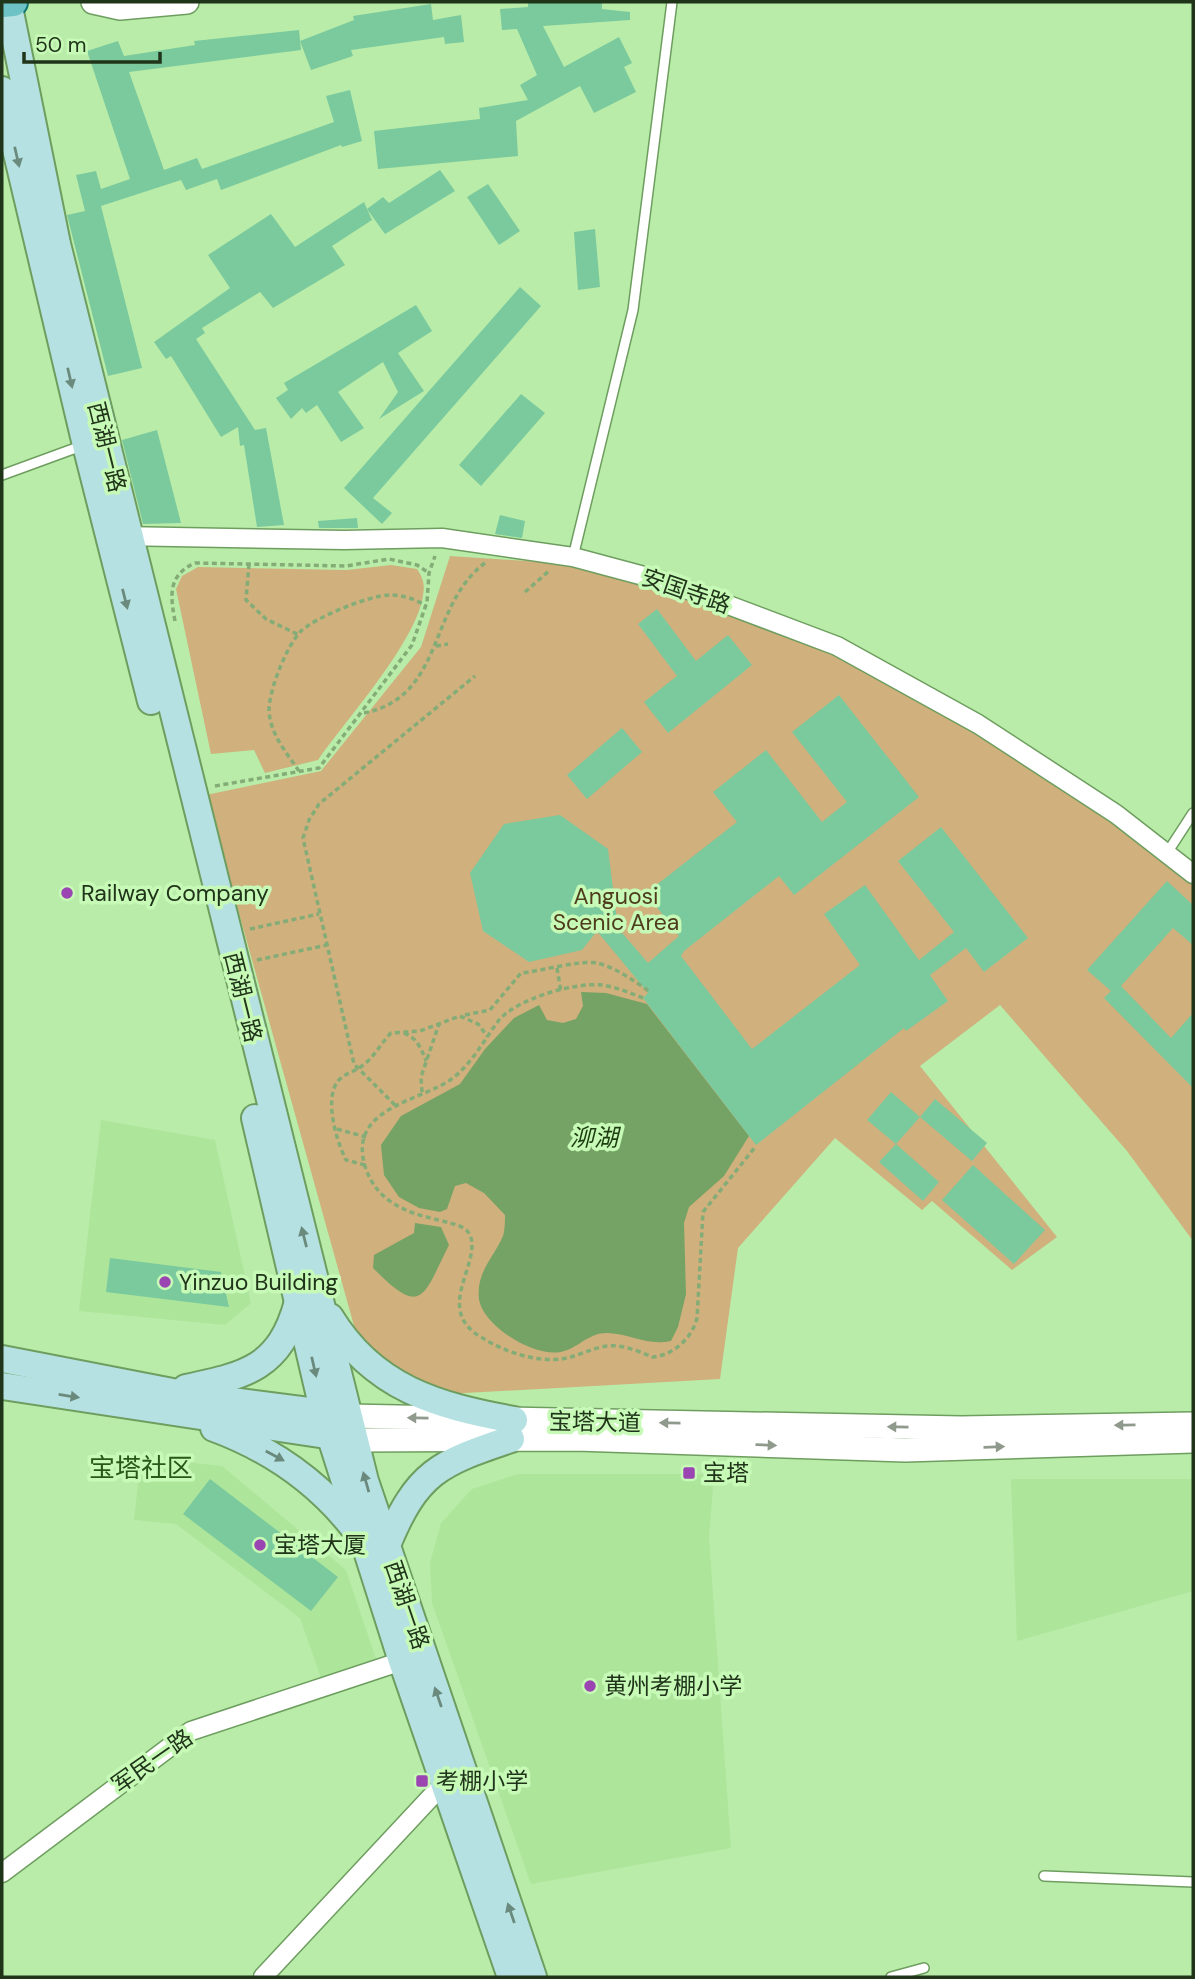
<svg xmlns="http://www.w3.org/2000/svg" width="1195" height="1979" font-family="'DM Sans','Noto Sans SC',sans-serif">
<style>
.built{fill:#ade59b}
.green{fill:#d0b07d}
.water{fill:#74a365}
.building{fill:#7bca9d}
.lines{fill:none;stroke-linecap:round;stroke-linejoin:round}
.service-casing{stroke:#6e9e5f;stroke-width:12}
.minor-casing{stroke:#6e9e5f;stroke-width:21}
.tertiary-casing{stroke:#6e9e5f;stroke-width:26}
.secondary-casing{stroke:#6e9e5f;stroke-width:30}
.primary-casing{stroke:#127670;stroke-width:32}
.path{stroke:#84ac77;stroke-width:3.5;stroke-dasharray:5 3.5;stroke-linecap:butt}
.service{stroke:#fff;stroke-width:9}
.minor{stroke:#fff;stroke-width:18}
.tertiary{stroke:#fff;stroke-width:23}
.secondary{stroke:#b6e1e2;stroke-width:26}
.primary{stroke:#6dc2c5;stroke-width:28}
.oneway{fill:#6b8a7e}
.oneway2{fill:#909a8c}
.poi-dot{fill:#9b45b3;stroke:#c6fab6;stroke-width:2.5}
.labels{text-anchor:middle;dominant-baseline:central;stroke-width:7;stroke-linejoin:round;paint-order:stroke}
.street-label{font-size:23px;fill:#20341a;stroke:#c6fab6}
.poi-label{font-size:23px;fill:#20341a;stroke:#c6fab6;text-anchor:start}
.park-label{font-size:23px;fill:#4e3c1d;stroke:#c6fab6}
.water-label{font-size:24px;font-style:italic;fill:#1d3d11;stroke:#c6fab6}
.quarter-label{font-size:26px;fill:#2a571a;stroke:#c6fab6}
</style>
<rect width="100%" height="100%" fill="#b9eca9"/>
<g class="built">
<polygon points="101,1120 215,1140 251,1303 225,1325 79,1311"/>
<polygon points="141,1457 222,1466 346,1570 376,1659 321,1678 300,1618 176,1524 134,1520"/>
<polygon points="518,1474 714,1474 709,1538 731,1848 531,1884 432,1603 430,1563 441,1523 472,1489"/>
<polygon points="1011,1479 1193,1479 1193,1591 1017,1641"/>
</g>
<g class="green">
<polygon points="450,556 570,564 671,591 836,656 976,732 1109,818 1193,884 1193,1241 1127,1151 1000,1005 920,1066 1057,1237 1012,1270 932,1201 922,1210 835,1138 738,1248 720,1379 447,1394 394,1373 358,1340 206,795 321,771 421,647"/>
<path d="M391,565L417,569C423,578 425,584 423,595C417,641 346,720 318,760L265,773L254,750L211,754L176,589L182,576L198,567L347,570Z"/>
</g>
<g class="water">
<path d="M581,992L606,993L647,1004L749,1136L724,1176L689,1207L684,1223L686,1294L678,1327L671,1341C647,1346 631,1334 608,1333C590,1332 579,1347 564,1351C538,1360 483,1327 479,1299C476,1272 493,1259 503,1236C505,1230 505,1221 505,1215L484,1193L466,1183L455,1186L447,1209L440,1212L419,1208L399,1197L384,1175L381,1145L401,1116L460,1084L485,1049L514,1018L539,1005L547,1020L563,1023L576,1019L583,1006Z"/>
<path d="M415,1223L441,1227L449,1245C423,1296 423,1319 373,1268L374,1255L414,1233Z"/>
</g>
<g class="building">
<polygon points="544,2 602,2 602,9 630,12 630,20 543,26 564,67 619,37 632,63 624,67 636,92 594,113 580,86 516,121 518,156 378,169 374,131 480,119 479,108 528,100 520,85 537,75 517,29 502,30 500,9 528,7 528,3"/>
<polygon points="431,4 433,20 461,15 464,42 445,44 444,37 351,50 353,56 311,70 300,41 354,20 353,16"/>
<polygon points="299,30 301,50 129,72 164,170 197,158 202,169 334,122 326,96 350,90 362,141 342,147 341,145 221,190 217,179 186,190 181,180 101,206 142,368 108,376 67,215 85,211 76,175 96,171 101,189 130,179 87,51 118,41 124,56 195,45 194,41"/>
<polygon points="440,170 455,191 385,234 367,209 383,197 389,203"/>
<polygon points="488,184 520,231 499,245 467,197"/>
<polygon points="364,202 372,220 332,246 345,265 273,308 260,292 202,328 205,333 196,339 255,430 266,428 284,525 257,527 244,445 240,446 238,427 221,437 171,356 166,359 154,342 230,288 208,255 271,214 295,247"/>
<polygon points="595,229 600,287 578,290 574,232"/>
<polygon points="520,287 541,306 373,498 392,513 382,524 344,488"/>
<polygon points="416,305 432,331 398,353 424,391 379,419 398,392 383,362 338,392 364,428 341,442 317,405 306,413 302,408 291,419 276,398 288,390 284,383"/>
<polygon points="521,394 545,413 481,486 459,465"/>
<polygon points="157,430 181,523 143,524 122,440"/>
<polygon points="500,515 525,521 522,538 495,534"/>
<polygon points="357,518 358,528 319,528 318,521"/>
<polygon points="657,609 696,661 728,635 752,665 668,733 644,702 677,676 638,624"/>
<polygon points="839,695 919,797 794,895 779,876 684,951 681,956 752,1049 860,965 824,914 865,885 919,960 954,932 898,861 941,827 1028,938 984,972 966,948 930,975 948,1001 906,1031 904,1028 756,1145 643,998 648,993 597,931 582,950 529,962 483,931 470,873 504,824 560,815 608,849 618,928 648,963 679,936 646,893 737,822 713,792 766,750 822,822 847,802 792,732"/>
<polygon points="622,728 642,752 587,799 567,775"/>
<polygon points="1167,881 1193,905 1193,945 1173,928 1121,986 1171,1038 1193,1013 1193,1088 1104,998 1111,991 1087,970"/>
<polygon points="891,1092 920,1117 896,1144 867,1120"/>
<polygon points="935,1099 987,1143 972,1161 920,1117"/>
<polygon points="896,1144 939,1182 923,1201 879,1162"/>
<polygon points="973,1165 1045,1230 1014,1264 942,1200"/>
<polygon points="110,1258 221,1272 229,1307 106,1292"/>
<polygon points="210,1479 338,1577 311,1611 183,1514"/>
</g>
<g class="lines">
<g class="service-casing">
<g id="service">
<polyline points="2,475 84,445"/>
<polyline points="573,557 633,310 672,2"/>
<polyline points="1167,853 1193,813"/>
<polyline points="1044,1876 1193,1882"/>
<polyline points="891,1977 924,1968"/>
</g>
</g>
<g class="minor-casing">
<g id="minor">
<polyline points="120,536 344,540 442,538 573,557 670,583 837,646 978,724 1116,814 1193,874"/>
<polyline points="2,1873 191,1731 402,1661"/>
<polyline points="263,1977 444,1783"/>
</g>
</g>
<g class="tertiary-casing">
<g id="tertiary">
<polyline points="93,2 120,8 187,2"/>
<polyline points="349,1416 961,1428 1193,1424"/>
<polyline points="355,1440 576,1439 905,1450 1193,1441"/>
</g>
</g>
<g class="secondary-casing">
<g id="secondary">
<polyline points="8,2 57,244 365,1481 533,1977"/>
<polyline points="2,90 86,445 151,701"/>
<polyline points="255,1118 326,1422 402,1661 511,1977"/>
<path d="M330,1317C373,1388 437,1406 514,1420"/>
<polyline points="2,1359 193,1396 340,1415"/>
<polyline points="2,1386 346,1438"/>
<path d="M186,1388C247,1375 280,1368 298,1302"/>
<path d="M214,1428C271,1449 317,1481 354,1528"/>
<path d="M387,1545C417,1472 439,1463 511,1439"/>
</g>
</g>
<g class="primary-casing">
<polyline id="primary" points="2,3 13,2"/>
</g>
<g class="path">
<polyline points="249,564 246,600 266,619 299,635"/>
<polyline points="525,592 550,570"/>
<path d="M175,621C170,595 168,575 195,563L346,566L389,559L417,565L429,573"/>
<polyline points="436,646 448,644"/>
<path d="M364,713C445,697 428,605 485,563"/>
<path d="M299,771C286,752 270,734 269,710C269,690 287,645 301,631C316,617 370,595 390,595C403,595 415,599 426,606"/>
<polyline points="215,786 319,768 412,645 427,602 429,573 435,556"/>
<polyline points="250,929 319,914"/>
<polyline points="257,960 327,945"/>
<polyline points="557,968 561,992"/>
<path d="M643,998C630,993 616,987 602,985C574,982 517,999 499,1020C484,1040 473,1062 453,1078C423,1101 347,1107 365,1166C384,1228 461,1213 470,1235C482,1264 433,1309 481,1337C504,1352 539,1364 567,1358C584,1354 599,1344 618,1346C629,1347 642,1353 653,1357C674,1355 692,1338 697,1318L703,1212L756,1146"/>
<path d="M465,1015L490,1010L521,973C542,971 578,960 597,963C615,967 636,982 650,992"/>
<path d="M404,1033C417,1038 421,1048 426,1061"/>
<polyline points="422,1092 421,1077 439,1024"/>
<polyline points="395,1105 354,1064 303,838 309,820 319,804 475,676"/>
<polyline points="337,1129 366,1137"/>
<path d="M365,1165L346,1160C336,1140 324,1099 338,1081C345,1073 354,1072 362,1066C373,1059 381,1043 391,1033L420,1031L460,1016L478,1024L488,1037"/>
</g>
<use href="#service" class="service"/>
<use href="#minor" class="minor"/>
<use href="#tertiary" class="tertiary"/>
<use href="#secondary" class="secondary"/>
<use href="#primary" class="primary"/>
</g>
<defs><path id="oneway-solid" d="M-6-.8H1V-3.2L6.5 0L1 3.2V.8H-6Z" transform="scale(1.75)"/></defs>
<g class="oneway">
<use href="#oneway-solid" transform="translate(17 157) rotate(77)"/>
<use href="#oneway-solid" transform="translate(70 378) rotate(77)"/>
<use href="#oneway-solid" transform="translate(125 599) rotate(76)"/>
<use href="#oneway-solid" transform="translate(304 1237) rotate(-104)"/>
<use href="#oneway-solid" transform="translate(314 1367) rotate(77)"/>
<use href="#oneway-solid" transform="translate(69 1396) rotate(9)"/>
<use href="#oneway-solid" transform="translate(275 1456) rotate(28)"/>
<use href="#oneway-solid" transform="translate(366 1482) rotate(-106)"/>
<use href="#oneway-solid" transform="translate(438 1697) rotate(-109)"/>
<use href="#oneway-solid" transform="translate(511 1913) rotate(-109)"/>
</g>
<g class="oneway2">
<use href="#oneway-solid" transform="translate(418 1418) rotate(-179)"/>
<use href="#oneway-solid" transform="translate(670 1423) rotate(-179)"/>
<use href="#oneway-solid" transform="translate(1125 1425) rotate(179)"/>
<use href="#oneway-solid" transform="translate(898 1427) rotate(-179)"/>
<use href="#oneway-solid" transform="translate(766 1445) rotate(2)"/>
<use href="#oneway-solid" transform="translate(994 1447) rotate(-2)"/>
</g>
<g class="poi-dot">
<circle cx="67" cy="893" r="7"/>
<circle cx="165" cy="1282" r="7"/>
<rect x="682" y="1466" width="14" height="14" rx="3.5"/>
<circle cx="260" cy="1545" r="7"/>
<circle cx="590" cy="1686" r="7"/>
<rect x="415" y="1774" width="14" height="14" rx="3.5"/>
</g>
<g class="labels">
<g class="street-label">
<text transform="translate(107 447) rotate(76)">西湖一路</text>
<text transform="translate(686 591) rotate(19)">安国寺路</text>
<text transform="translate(243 997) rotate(76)">西湖一路</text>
<text transform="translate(595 1422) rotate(1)">宝塔大道</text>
<text transform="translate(407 1605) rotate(71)">西湖一路</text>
<text transform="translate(152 1761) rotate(-35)">军民一路</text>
</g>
<g class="poi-label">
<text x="81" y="893">Railway Company</text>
<text x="179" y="1282">Yinzuo Building</text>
<text x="703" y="1473">宝塔</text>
<text x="274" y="1545">宝塔大厦</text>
<text x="604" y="1686">黄州考棚小学</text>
<text x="436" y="1781">考棚小学</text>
</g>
<g class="park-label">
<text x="616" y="896">Anguosi<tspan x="616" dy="26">Scenic Area</tspan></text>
</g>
<g class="water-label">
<text x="594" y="1137">泖湖</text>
</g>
<g class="quarter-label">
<text x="141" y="1468">宝塔社区</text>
</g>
</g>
<rect width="1195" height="1979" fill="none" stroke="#20341a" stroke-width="7"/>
<path d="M24 52v10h136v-10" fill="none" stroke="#20341a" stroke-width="3.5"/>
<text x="35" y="52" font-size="21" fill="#20341a" stroke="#c6fab6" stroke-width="5" paint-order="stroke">50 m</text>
</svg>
